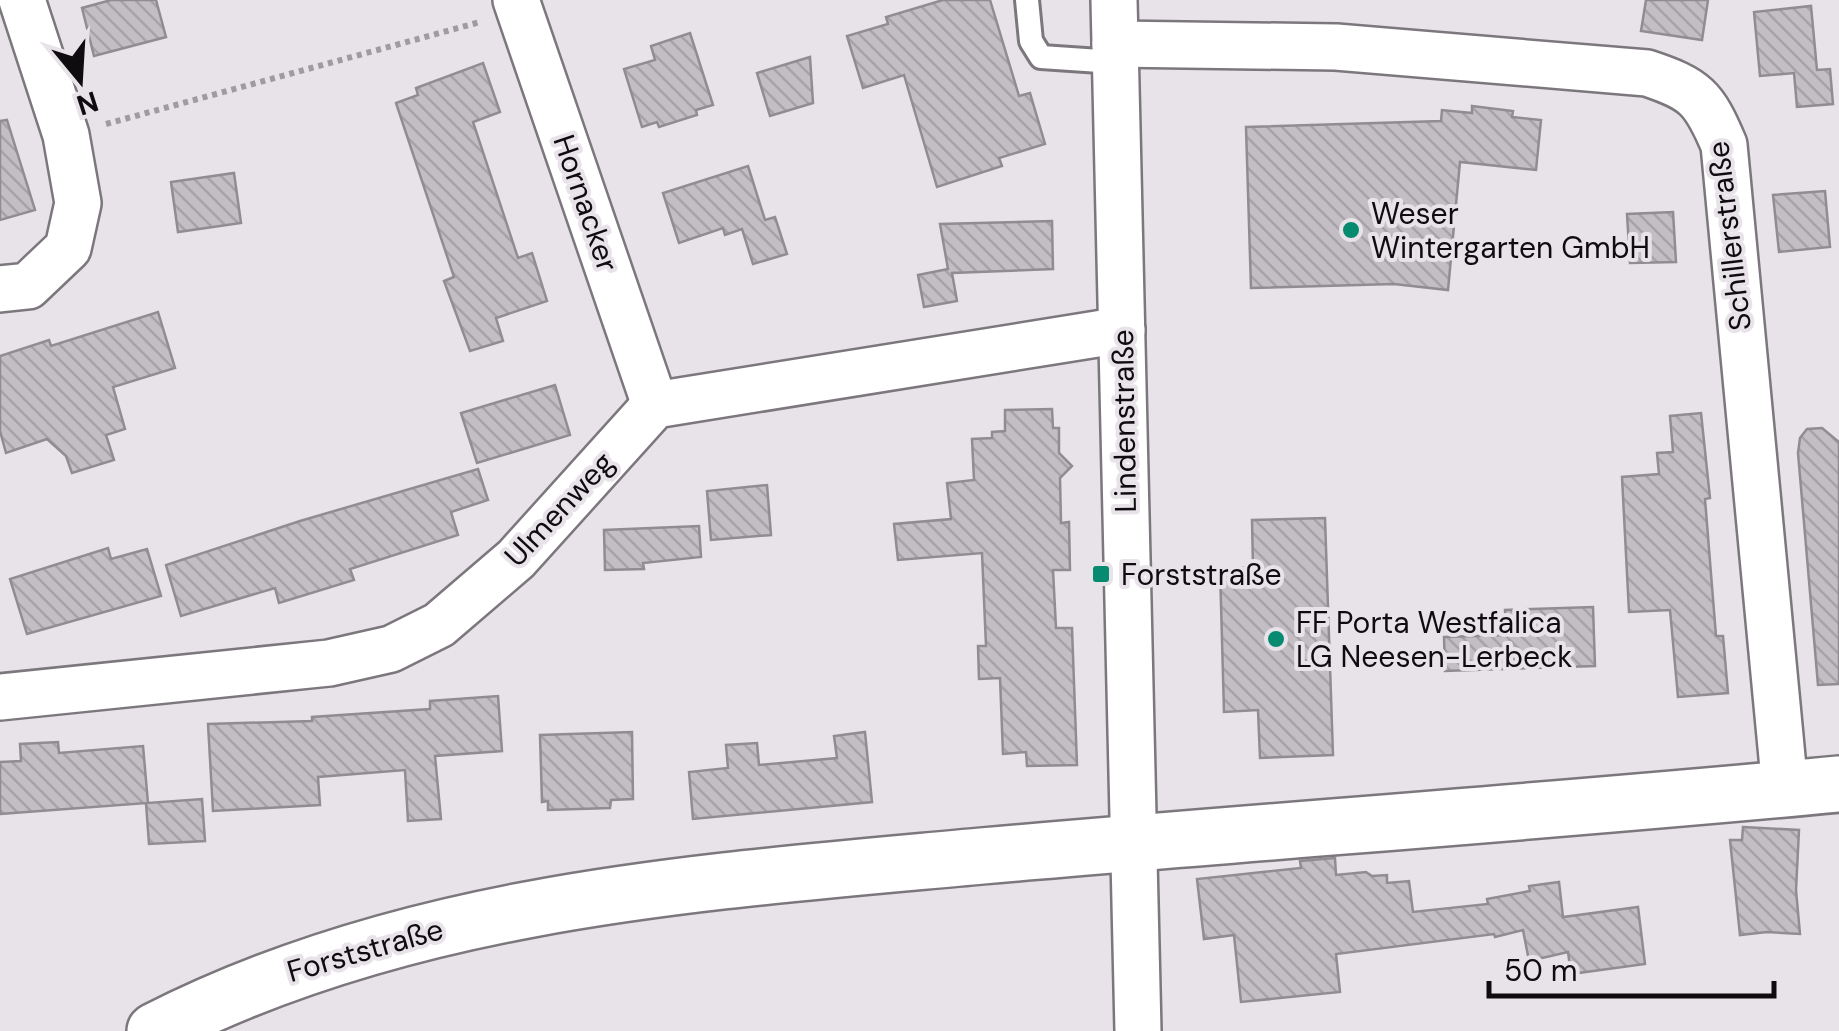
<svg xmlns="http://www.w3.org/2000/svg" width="1839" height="1031" font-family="'DM Sans',sans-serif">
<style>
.building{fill:url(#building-back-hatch);stroke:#918c92;stroke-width:2.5}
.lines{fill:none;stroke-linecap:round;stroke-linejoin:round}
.lane-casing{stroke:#7c777d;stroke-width:28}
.street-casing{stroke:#7c777d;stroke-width:50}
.secondary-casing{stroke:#7c777d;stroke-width:60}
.path{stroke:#9f9ba0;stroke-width:6;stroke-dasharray:5 5;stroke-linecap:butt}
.lane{stroke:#fff;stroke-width:22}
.street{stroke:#fff;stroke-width:45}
.secondary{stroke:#fff;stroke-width:55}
.poi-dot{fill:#078b70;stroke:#e8e2e9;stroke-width:4}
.labels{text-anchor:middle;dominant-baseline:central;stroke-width:8;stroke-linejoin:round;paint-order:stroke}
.street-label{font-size:30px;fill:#0e0c0f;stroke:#e8e2e9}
.poi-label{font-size:30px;fill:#0e0c0f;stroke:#e8e2e9;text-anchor:start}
</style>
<defs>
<pattern id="building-back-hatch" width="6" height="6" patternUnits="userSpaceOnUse" patternTransform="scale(2.5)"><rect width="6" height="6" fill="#c3bec4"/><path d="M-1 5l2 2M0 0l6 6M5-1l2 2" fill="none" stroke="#a6a2a7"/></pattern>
</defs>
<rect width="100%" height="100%" fill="#e8e2e9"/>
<g class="building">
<polygon points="111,0 156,0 166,37 94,56 82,8"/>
<polygon points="943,0 990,0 1019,96 1030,93 1045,144 999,158 1002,166 937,187 904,75 863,88 847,36 888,24 886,17"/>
<polygon points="1646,0 1708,0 1702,40 1641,31"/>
<polygon points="1811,6 1817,70 1830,69 1833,104 1797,107 1794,73 1760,76 1754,12"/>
<polygon points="690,33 713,105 696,110 697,115 659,127 657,122 642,127 624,69 655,60 651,46"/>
<polygon points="810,57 813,103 770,116 757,73"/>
<polygon points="483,63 500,112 473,122 518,258 532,253 547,301 496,318 503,341 470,351 444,281 454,277 396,103 418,95 416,88"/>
<polygon points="1472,106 1513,111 1512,117 1541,120 1536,170 1460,162 1448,290 1394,284 1251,288 1246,127 1441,121 1442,110 1472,113"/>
<polygon points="7,120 35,210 0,220 0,121"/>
<polygon points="748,166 765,220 775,217 787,254 753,264 742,229 725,235 723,228 679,243 663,193"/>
<polygon points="234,173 241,223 178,232 171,182"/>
<polygon points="1825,191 1830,247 1779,252 1773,195"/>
<polygon points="1673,212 1676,262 1630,263 1627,214"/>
<polygon points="1052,221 1053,269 952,273 957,301 924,307 918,275 948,269 940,224"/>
<polygon points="158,312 175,368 113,387 125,429 106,435 114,460 72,473 66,456 47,439 6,453 0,431 0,356 49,340 51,346"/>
<polygon points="555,385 570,435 477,463 461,413"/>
<polygon points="1052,409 1053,428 1059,428 1059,453 1072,466 1060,478 1061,523 1069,522 1070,570 1053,570 1056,628 1072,628 1077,765 1027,766 1026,752 1003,754 1000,678 979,679 978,646 986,646 982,553 898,560 894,524 951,519 947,483 974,480 972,439 992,438 992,432 1005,431 1005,410"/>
<polygon points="1701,413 1710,498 1705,499 1716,636 1723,636 1728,693 1678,697 1670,610 1629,612 1622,477 1659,474 1657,453 1673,452 1670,416"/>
<polygon points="1822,428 1839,442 1839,684 1818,685 1798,453 1800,438 1807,429"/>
<polygon points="478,469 488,500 451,512 458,535 350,569 354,580 279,603 275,588 181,616 166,565 300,521"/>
<polygon points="767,485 771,535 711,540 707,491"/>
<polygon points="1325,518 1333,755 1260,758 1258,710 1224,712 1220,568 1253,567 1252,520"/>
<polygon points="699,526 701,557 643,563 644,569 605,570 604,530"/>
<polygon points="108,548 111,559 147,549 161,596 27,634 10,579"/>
<polygon points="1593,607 1595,666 1445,671 1444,637 1506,635 1505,610"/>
<polygon points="498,696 502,751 435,756 441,819 408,821 405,770 318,777 320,805 213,811 208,724 312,721 312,717 430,709 430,701"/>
<polygon points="632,732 633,799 611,800 610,808 548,810 548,801 542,802 540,735"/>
<polygon points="865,732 872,802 693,819 689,772 728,768 726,745 757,743 759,765 837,758 834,736"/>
<polygon points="58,742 59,753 143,746 148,803 202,799 205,841 149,844 146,803 0,814 0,762 21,761 20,744"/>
<polygon points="1743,827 1799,830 1796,890 1800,934 1767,932 1740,935 1730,840 1742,840"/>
<polygon points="1335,858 1336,875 1366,872 1372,876 1387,875 1387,883 1409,881 1413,912 1488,904 1487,899 1530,891 1529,886 1559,882 1563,917 1638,907 1645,964 1571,974 1568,952 1529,961 1523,930 1495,937 1494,934 1336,954 1340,992 1241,1002 1234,935 1204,939 1197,879 1301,868 1300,861"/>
</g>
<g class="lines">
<g class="lane-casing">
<polyline id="lane" points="1027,0 1031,41 1041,57 1115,62"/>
</g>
<g class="street-casing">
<g id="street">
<polyline points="516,0 655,405"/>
<polyline points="1114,0 1138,1031"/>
<path d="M1115,44L1336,47L1647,73C1695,89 1704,97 1724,145L1785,789"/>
<polyline points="0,289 28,286 68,248 78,203 66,135 22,0"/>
<polyline points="0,697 329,663 391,649 439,625 516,559 655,405 1122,330"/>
</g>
</g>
<g class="secondary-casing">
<path id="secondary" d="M155,1031C411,900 701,882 982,856C1268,831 1554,811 1839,784"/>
</g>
<polyline class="path" points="106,124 480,22"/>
<use href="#lane" class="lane"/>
<use href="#street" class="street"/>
<use href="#secondary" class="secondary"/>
</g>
<g class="poi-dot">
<circle cx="1351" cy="230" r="10"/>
<rect x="1091" y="564" width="20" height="20" rx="5"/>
<circle cx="1276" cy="639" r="10"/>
</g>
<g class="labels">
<g class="street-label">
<text transform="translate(586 203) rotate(71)">Hornacker</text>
<text transform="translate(1729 236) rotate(-97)">Schillerstraße</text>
<text transform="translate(1124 421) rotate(-91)">Lindenstraße</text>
<text transform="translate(559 509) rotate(-47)">Ulmenweg</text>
<text transform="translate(365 950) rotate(-16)">Forststraße</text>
</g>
<g class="poi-label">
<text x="1371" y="213">Weser<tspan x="1371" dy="34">Wintergarten GmbH</tspan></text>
<text x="1121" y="574">Forststraße</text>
<text x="1296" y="622">FF Porta Westfalica<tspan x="1296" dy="34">LG Neesen-Lerbeck</tspan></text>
</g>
</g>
<g transform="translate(80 80) rotate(162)" stroke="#e8e2e9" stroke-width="8" paint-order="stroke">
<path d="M0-8L18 38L0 25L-18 38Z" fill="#0e0c0f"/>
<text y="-15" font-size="28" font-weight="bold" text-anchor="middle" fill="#0e0c0f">N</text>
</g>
<path d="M1489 981v15h285v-15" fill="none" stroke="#0e0c0f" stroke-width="5"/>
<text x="1504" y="981" font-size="30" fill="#0e0c0f" stroke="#e8e2e9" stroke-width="8" paint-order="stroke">50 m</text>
</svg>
